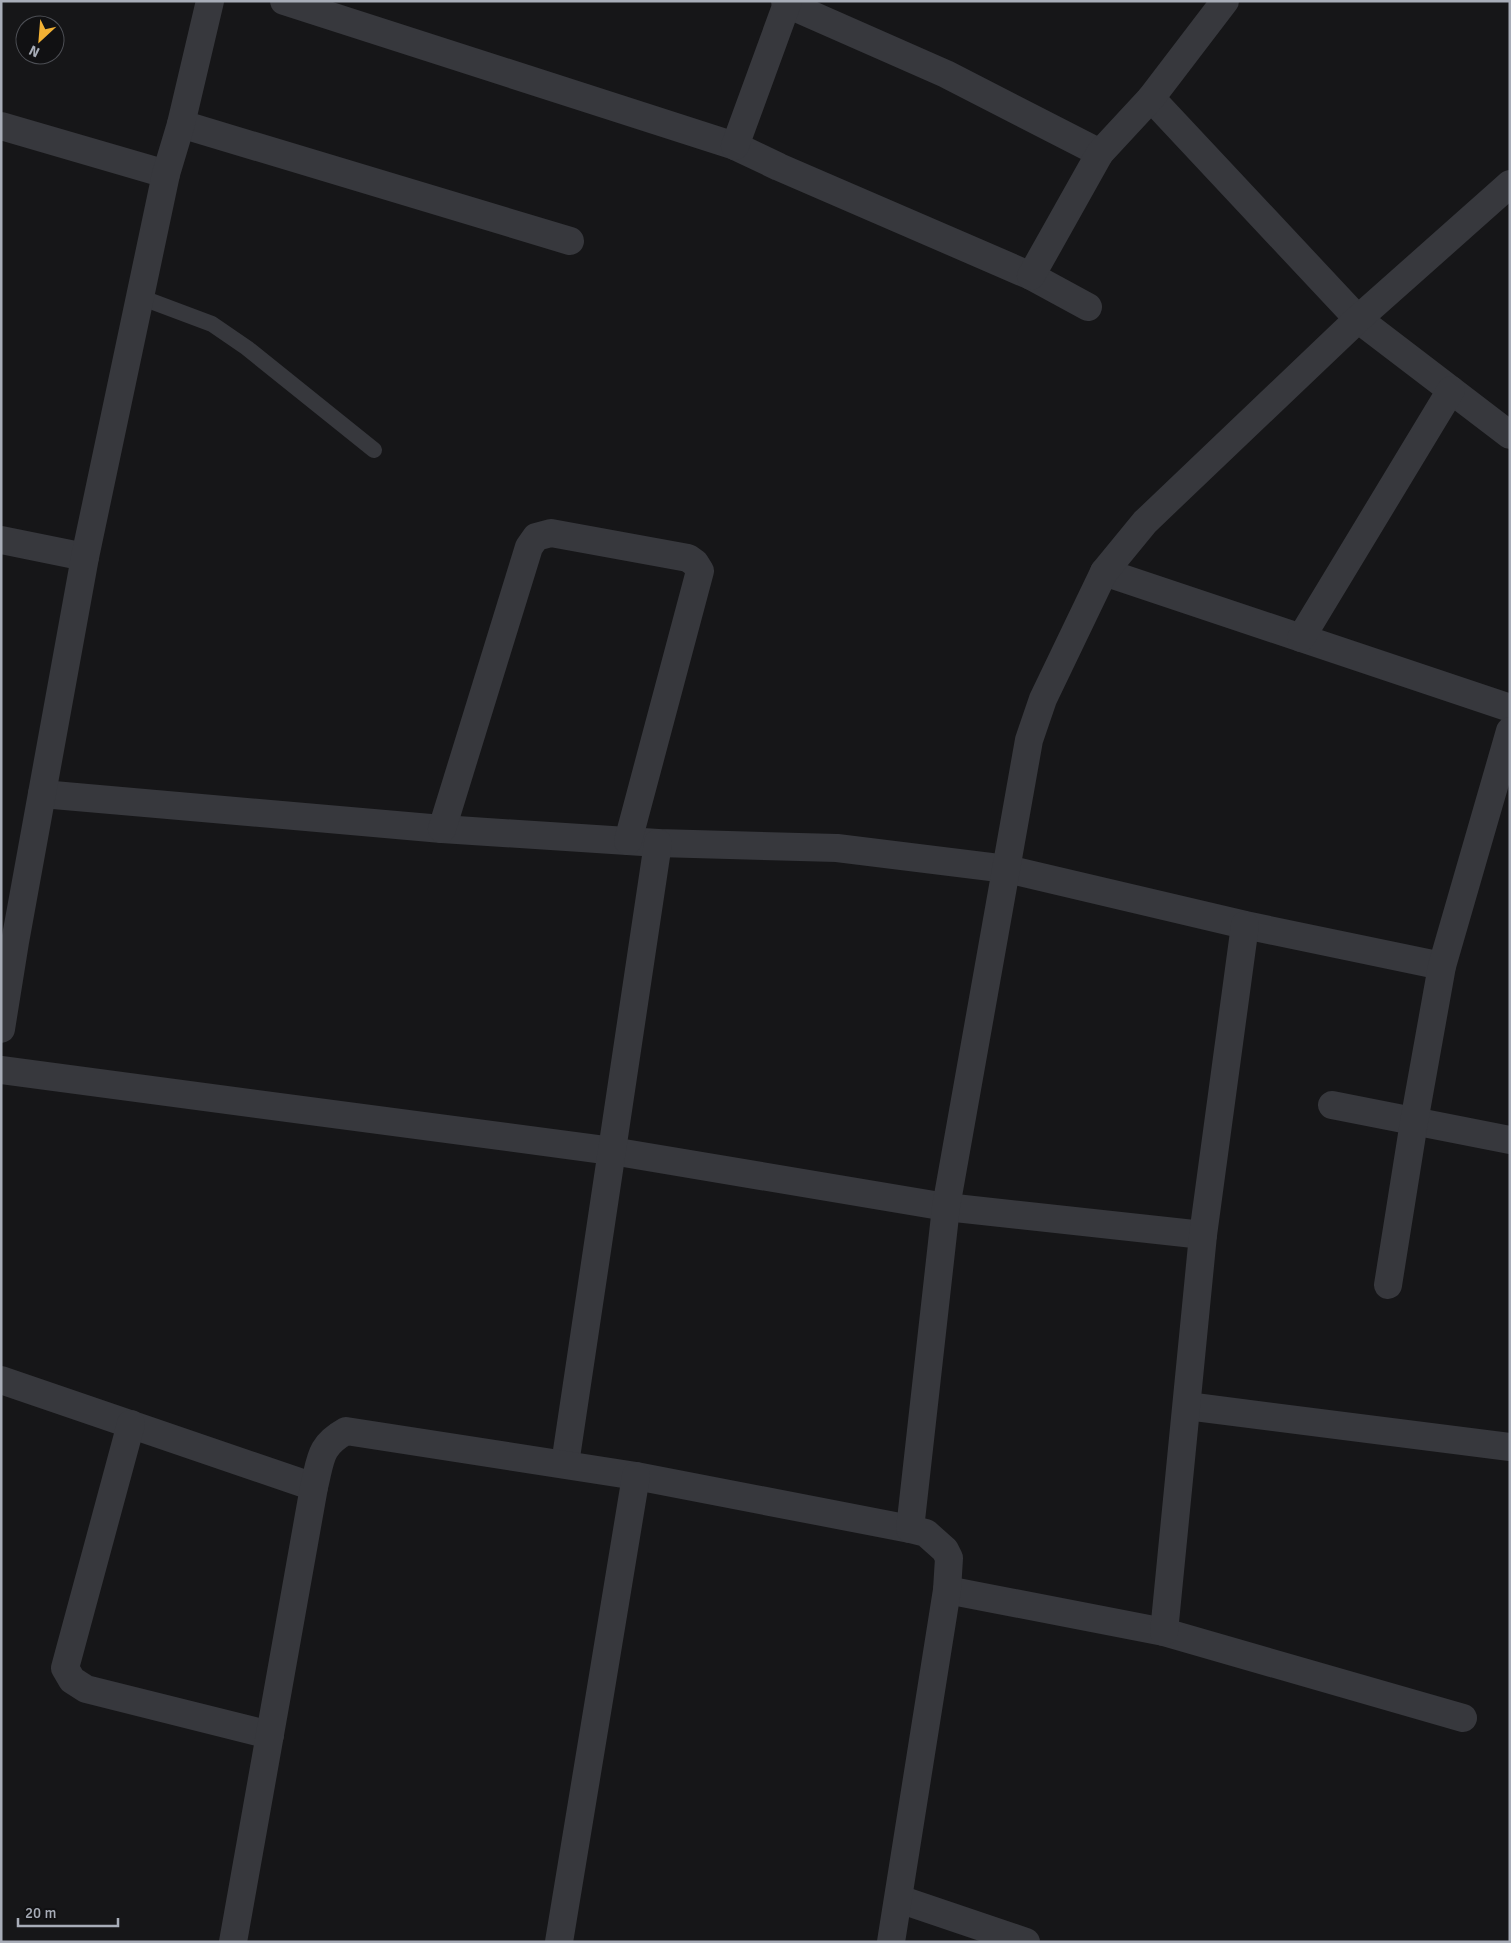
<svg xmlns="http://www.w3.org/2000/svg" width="1511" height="1943" font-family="Signika,sans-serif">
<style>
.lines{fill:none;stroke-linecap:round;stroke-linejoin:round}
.lane{stroke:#37383d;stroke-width:16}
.street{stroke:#37383d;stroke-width:28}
</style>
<rect width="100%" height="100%" fill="#161618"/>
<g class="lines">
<polyline class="lane" points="140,297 212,324 247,348 374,450"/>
<g class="street">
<polyline points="284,1 735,146 779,167 1031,276 1088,307"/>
<polyline points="785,1 787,4 946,74 1100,153"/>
<polyline points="1151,98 1358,319 1510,435"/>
<polyline points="181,124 570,241"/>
<polyline points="1,126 166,174"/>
<polyline points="735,146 788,1"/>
<polyline points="1031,276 1100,153 1151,98 1225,1"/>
<polyline points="1,540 85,557"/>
<polyline points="1104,572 1510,708"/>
<polyline points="1301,638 1451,390"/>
<polyline points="42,794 442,829 658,843 837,848 1007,869 1245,925 1442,966"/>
<polyline points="442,829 529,547 536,537 551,533 688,558 695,563 700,571 628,841"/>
<polyline points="1,1029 15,942 85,557 166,174 181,124 210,1"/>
<polyline points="1,1070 612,1151 946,1207 1203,1235"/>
<polyline points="1332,1105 1510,1140"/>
<polyline points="1388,1285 1414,1122 1442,966 1510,731"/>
<polyline points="1,1380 314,1487"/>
<polyline points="1187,1406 1510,1447"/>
<polyline points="131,1424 65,1668 72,1680 86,1689 270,1735"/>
<polyline points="565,1464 658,843"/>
<polyline points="947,1590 1164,1632 1463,1718"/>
<polyline points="1164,1632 1203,1235 1245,925"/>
<polyline points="899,1899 1026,1942"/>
<path d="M233,1942L314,1487C321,1459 319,1446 346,1431L636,1476L910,1529"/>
<polyline points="559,1942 636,1476"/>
<polyline points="891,1942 947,1590 949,1558 945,1550 926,1533 910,1529 946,1207 1029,740 1043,699 1104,572 1145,522 1358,319 1510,184"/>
</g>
</g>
<rect width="1511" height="1943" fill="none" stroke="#a8adb8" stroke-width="5"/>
<g transform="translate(40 40) rotate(206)"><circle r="24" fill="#111113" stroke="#4d4f55"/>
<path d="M0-4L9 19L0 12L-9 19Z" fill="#f2b134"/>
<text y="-8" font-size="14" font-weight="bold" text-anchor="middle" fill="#a8adb8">N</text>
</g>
<path d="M18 1918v8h100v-8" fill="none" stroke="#a8adb8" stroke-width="2.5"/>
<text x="25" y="1918" font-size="15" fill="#a8adb8" stroke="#111113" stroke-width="4" paint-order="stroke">20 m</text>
</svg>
